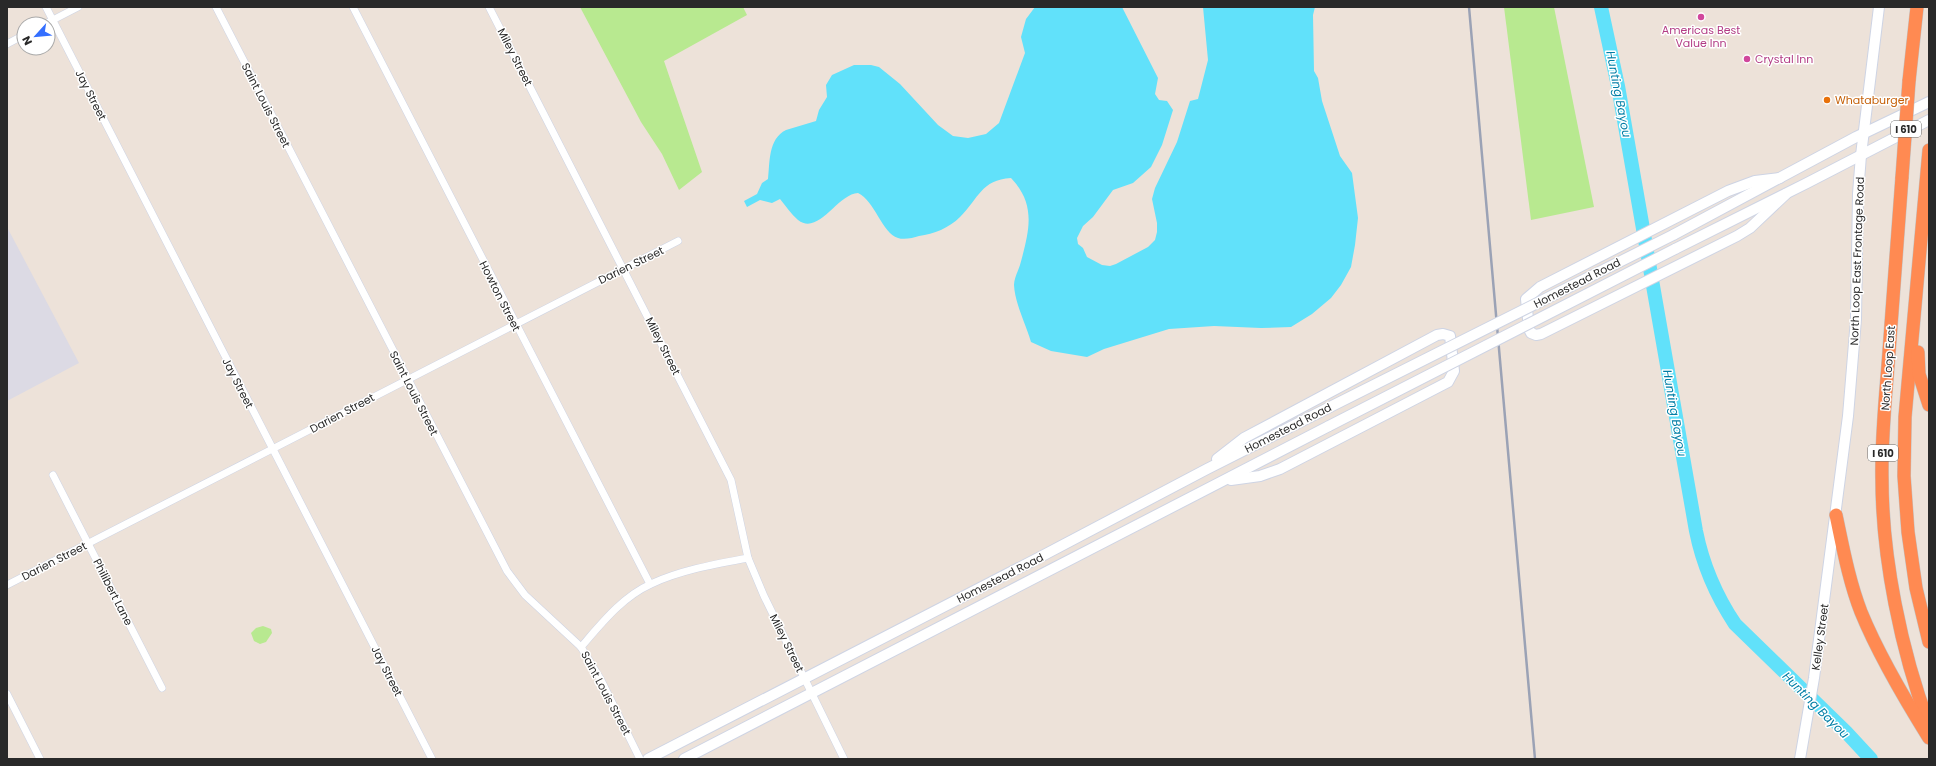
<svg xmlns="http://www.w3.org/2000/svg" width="1936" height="766" font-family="Poppins,sans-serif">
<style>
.industrial{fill:#dcdae4}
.green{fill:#b8e990}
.water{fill:#61e1fa}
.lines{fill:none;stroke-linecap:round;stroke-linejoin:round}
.river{stroke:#61e1fa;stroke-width:14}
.minor-casing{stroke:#ced4e4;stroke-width:8}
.secondary-casing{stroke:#ced4e4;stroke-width:12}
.motorway-casing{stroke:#c3c3c3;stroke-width:14}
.minor{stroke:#fff;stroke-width:7}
.secondary{stroke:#fff;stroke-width:10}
.motorway{stroke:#ff8a52;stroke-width:13}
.rail{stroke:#9ba2b5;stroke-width:2.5}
.secondary-bridge-casing{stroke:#ced4e4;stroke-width:12;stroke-linecap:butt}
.motorway-bridge-casing{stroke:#c3c3c3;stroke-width:14;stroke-linecap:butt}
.secondary-bridge{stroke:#fff;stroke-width:10}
.motorway-bridge{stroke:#ff8a52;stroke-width:13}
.hotel-dot{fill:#d1479c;stroke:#fff;stroke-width:1.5}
.food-dot{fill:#e8710a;stroke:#fff;stroke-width:1.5}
.labels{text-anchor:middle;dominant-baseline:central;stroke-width:3;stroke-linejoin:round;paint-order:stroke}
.shield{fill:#fff;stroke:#696969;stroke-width:1}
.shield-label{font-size:10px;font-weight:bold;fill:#292929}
.hotel-label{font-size:11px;fill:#b23c85;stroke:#fff}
.street-label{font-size:11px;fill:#292929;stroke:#fff}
.food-label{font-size:11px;fill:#c56008;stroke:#fff;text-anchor:start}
.water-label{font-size:12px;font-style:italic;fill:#017ea5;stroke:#fff}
</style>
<rect width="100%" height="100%" fill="#ede2d9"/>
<polygon class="industrial" points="7,227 79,363 7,401"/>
<g class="green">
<polygon points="580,7 743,7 747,15 664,61 702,172 679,190 662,154 641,122"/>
<polygon points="1504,7 1554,7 1594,207 1531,220"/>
<polygon points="263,626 271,629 272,633 266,642 260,644 254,641 251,633 256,628"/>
</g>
<path class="water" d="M1035,7H1122L1158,78L1155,94L1159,100L1167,101L1173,110L1162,145L1151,167L1133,183L1113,190L1093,217L1083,226L1077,238L1078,244L1083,248L1087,257L1102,265L1110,266L1116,264L1148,247L1155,240L1157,232V223L1152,199L1155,188L1177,142L1190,101L1198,99L1208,60L1203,7H1315L1313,15L1314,71L1318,78L1322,101L1340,156L1352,173L1358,218L1355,245L1351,267L1341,285L1331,298L1312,314L1291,327L1261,328L1214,326L1169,329L1104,349L1087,357L1051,351L1031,342C1026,324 1015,304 1014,285C1014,279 1018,271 1020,265C1029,232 1037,205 1011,178C981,180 979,198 960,217C949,228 934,234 919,236C913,238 904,240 898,238C882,233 875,201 858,193C837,194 819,236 798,220C791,214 786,206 780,199L772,203L760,200L747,207L744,201L757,194L762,183L768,179C770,162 768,139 786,130L816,121L819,110L827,97L826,85L832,75L854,65H871L879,67L900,84L938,125L953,136L968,138L986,134L999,123L1025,53L1021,37L1026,19Z"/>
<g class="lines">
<path class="river" d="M1601,7L1618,86L1696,531C1703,566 1715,594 1735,624L1846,732L1871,759"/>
<g class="minor-casing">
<g id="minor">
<polyline points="46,7 432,759"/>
<polyline points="216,7 507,571 525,595 581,647 601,680 640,759"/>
<polyline points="353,7 650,584"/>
<polyline points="489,7 731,480 748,558 764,596 844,759"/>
<polyline points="45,24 78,7"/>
<polyline points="7,44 24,35"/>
<polyline points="53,475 162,688"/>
<polyline points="7,585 678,241"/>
<path d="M581,647C601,624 622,597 651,584C681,570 716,564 748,558"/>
<polyline points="7,694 40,759"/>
</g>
</g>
<g class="secondary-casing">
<g id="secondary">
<polyline points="1780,178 1755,181 1728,191 1540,287 1526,299 1529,329 1531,333 1536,335 1541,334 1737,236 1750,228 1786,194"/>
<polyline points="1673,235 1856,137 1929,102"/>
<polyline points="1675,249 1807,183 1929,120"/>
<polyline points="1217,459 1244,438 1437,335 1443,334 1450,336 1454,371 1448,382 1280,469 1260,476 1231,480"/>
<polyline points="648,759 1042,556 1207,469 1328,408"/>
<polyline points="684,759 1329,426"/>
<polyline points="1800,759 1814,678 1848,416 1856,319 1858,194 1861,155 1879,7"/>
</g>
</g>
<g class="motorway-casing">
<g id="motorway">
<polyline points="1909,81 1917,7"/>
<polyline points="1929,150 1905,417 1904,476 1908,532 1916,588 1929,642"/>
<path d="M1902,177C1898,235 1893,293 1889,352C1886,394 1881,437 1882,479C1882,557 1901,651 1929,725"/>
<polyline points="1918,352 1919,374 1929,405"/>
<path d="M1836,515C1843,548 1849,581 1861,612C1879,656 1904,698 1929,738"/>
</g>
</g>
<use href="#minor" class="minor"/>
<use href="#secondary" class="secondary"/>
<use href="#motorway" class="motorway"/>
<polyline class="rail" points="1469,7 1535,759"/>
<g class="secondary-bridge-casing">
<g id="secondary-bridge">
<polyline points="1328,408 1673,235"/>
<polyline points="1329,426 1675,249"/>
</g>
</g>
<g class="motorway-bridge-casing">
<polyline id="motorway-bridge" points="1902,177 1909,81"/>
</g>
<use href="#secondary-bridge" class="secondary-bridge"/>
<use href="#motorway-bridge" class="motorway-bridge"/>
</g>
<g class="hotel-dot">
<circle cx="1701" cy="17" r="4"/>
<circle cx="1747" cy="59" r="4"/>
</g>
<circle class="food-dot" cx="1827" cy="100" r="4"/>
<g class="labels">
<g class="shield">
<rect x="1891" y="121" width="30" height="16" rx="3"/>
<rect x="1868" y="445" width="30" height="16" rx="3"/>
</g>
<g class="shield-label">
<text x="1906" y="129">I 610</text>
<text x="1883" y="453">I 610</text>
</g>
<g class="hotel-label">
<text x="1701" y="30">Americas Best<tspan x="1701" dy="13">Value Inn</tspan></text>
<text x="1755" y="59" text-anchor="start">Crystal Inn</text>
</g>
<g class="street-label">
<text transform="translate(515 57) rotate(63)">Miley Street</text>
<text transform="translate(91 95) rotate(63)">Jay Street</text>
<text transform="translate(266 105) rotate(63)">Saint Louis Street</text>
<text transform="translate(1857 261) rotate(-88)">North Loop East Frontage Road</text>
<text transform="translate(631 265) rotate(-26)">Darien Street</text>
<text transform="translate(1577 283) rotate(-27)">Homestead Road</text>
<text transform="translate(500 296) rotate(63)">Howton Street</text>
<text transform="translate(663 346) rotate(63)">Miley Street</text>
<text transform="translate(1888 368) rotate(-86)">North Loop East</text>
<text transform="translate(238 383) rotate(63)">Jay Street</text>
<text transform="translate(414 393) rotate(63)">Saint Louis Street</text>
<text transform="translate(342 413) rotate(-28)">Darien Street</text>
<text transform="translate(1288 428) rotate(-27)">Homestead Road</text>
<text transform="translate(54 561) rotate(-27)">Darien Street</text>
<text transform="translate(1000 578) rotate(-27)">Homestead Road</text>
<text transform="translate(113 592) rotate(63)">Philibert Lane</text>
<text transform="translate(1820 637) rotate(-82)">Kelley Street</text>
<text transform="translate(787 643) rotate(64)">Miley Street</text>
<text transform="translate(387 671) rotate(63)">Jay Street</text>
<text transform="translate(606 693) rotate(62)">Saint Louis Street</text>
</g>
<g class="food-label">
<text x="1835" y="100">Whataburger</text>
</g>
<g class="water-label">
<text transform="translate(1619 94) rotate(79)">Hunting Bayou</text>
<text transform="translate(1675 413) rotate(80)">Hunting Bayou</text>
<text transform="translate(1816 705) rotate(45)">Hunting Bayou</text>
</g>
</g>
<rect width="1936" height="766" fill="none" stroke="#292929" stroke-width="16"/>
<g transform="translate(36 36) rotate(243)"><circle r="19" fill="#ffffff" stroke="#a9a9a9"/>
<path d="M0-3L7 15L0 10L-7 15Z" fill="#346fff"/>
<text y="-6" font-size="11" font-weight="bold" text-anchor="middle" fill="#292929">N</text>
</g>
</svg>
